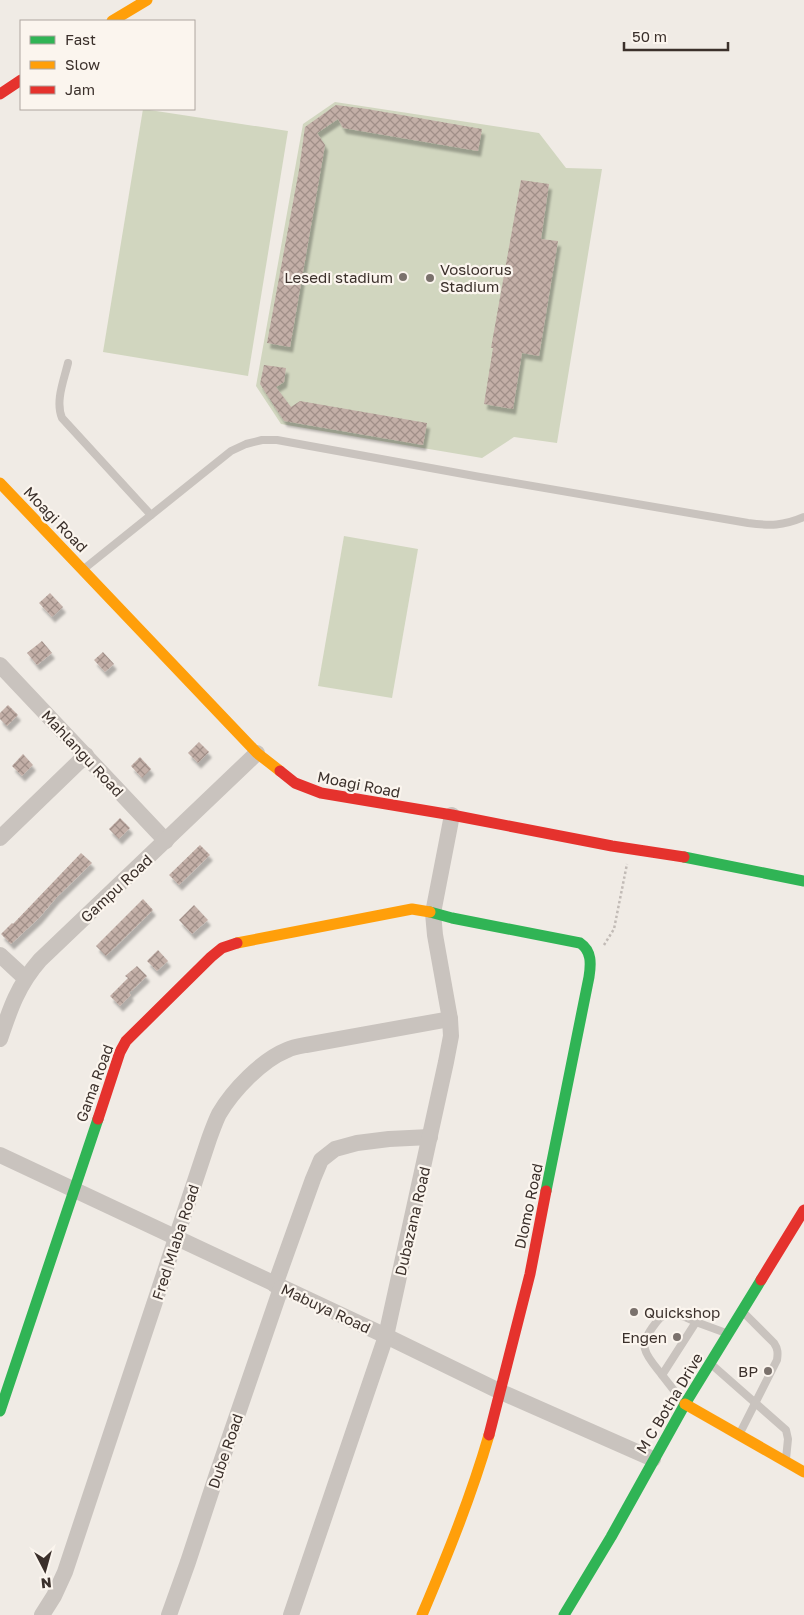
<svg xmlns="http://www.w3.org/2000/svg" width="804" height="1615" font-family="'Golos Text',sans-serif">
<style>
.garden{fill:#d1d6bf}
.building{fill:url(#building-cross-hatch);filter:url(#shadow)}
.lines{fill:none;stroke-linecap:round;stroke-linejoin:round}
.path{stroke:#c2bbb6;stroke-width:2.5;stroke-dasharray:2.5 2.5;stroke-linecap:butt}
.lane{stroke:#c9c3be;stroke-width:8}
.street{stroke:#c9c3be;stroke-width:16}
.fast{stroke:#30b455;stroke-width:11}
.slow{stroke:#ff9f0a;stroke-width:11}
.jam{stroke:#e5322d;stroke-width:11}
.poi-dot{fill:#7a716c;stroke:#fbf5ee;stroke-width:2}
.labels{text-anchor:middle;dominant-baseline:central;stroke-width:4.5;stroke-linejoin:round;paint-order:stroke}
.poi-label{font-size:15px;fill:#3b302b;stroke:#fbf5ee;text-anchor:end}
.street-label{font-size:15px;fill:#3b302b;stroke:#fbf5ee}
</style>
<defs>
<pattern id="building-cross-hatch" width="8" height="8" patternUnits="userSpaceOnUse" patternTransform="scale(1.25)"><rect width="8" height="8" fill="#c3afa7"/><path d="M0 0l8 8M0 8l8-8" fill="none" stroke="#a08f88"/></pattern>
<filter id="shadow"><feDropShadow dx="3" dy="5.5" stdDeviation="1" flood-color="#0004"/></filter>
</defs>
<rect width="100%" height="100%" fill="#f0ebe5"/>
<g class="garden">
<polygon points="335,102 539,133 566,168 602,169 557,443 514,437 482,458 281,424 256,386 303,124"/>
<polygon points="143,109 288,131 248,376 103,352"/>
<polygon points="344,536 418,549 392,698 318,686"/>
</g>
<g class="building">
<polygon points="336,105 367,109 482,129 478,151 343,128 338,119 317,133 325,145 290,347 267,343 299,170 305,127"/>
<polygon points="521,180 549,184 541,239 558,241 539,356 522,353 513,409 484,404 493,348 491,348"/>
<polygon points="264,365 286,368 284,382 276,387 291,407 300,401 427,423 423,445 284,421 260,384"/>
<polygon points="50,593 63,607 52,617 39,603"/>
<polygon points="42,641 52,653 37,665 27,653"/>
<polygon points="103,652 114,664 105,672 94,660"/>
<polygon points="8,705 18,715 7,726 0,719 0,713"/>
<polygon points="199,742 209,752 198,763 188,753"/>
<polygon points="23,754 33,765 22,776 12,766"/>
<polygon points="140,757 151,769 142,778 131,766"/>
<polygon points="120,818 130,828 119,839 109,829"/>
<polygon points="200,845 210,855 179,885 169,875"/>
<polygon points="81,853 92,863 56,898 39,918 11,944 1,934 12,923 13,924"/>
<polygon points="143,899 153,910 106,956 96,946"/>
<polygon points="194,905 208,920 192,934 179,920"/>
<polygon points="158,950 168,961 157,971 147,961"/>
<polygon points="137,966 147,976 129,993 131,995 120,1006 110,996 128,978 125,976"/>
</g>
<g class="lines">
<polyline class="path" points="604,945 614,929 627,864"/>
<g class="lane">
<path d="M68,363C64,380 55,401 62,418L151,515"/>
<path d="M85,568L231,451L246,444L262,440H277L480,477L748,523C770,526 783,526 804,517"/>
<polyline points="711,1364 786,1430 788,1439 786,1459"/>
<path d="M662,1375C657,1368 647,1358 645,1349C642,1339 659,1314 670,1313C678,1313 689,1319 696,1322"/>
<polyline points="683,1402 662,1375 696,1322 726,1333"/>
<path d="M740,1433L777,1360C778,1353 778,1349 774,1343L743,1312"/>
</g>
<g class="street">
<polyline points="0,665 166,841"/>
<polyline points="0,838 86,755"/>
<polyline points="0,955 25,978"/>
<path d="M0,1039C10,1009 18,985 40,960L257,753"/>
<polyline points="0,1155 386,1336 501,1392 653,1459"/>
<polyline points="275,1285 313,1179 321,1160 335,1149 357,1143 389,1139 430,1137"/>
<path d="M42,1615L54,1596L65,1572L209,1139C212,1131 215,1122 219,1114C233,1090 262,1060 287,1050C293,1047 300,1046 306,1045L450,1019"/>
<polyline points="169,1615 188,1562 217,1474 281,1288"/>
<polyline points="291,1615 386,1336 446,1062 451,1036 450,1019 435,935 433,913 452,815"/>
</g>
<g class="fast">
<polyline points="684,857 804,881"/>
<path d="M430,912L452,918L580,943C592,951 591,964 589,977L546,1191"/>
<polyline points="0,1411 98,1119"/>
<polyline points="564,1615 611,1537 685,1404 761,1280"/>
</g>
<g class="slow">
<polyline points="112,21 147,0"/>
<polyline points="0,483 257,753 280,771"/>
<polyline points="237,943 412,909 430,912"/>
<polyline points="685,1404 804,1472"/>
<path d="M422,1615C447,1556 471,1497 489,1435"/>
</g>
<g class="jam">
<polyline points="0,94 21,80"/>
<polyline points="280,771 295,783 321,793 452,815 612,846 684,857"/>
<polyline points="98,1119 120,1052 126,1041 211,957 222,948 237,943"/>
<polyline points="761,1280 804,1210"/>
<polyline points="489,1435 530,1274 546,1191"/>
</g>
</g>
<g class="poi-dot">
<circle cx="403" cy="277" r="5"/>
<circle cx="430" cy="278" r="5"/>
<circle cx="634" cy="1312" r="5"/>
<circle cx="677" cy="1337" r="5"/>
<circle cx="768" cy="1371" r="5"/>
</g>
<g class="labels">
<g class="poi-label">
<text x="440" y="269" text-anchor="start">Vosloorus<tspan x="440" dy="17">Stadium</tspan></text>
<text x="393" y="277">Lesedi stadium</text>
<text x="644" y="1312" text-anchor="start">Quickshop</text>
<text x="667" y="1337">Engen</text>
<text x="758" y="1371">BP</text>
</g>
<g class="street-label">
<text transform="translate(56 519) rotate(46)">Moagi Road</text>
<text transform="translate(83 753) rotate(47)">Mahlangu Road</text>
<text transform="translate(359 784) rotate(11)">Moagi Road</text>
<text transform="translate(116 888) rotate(-43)">Gampu Road</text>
<text transform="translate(94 1083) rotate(-70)">Gama Road</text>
<text transform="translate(528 1206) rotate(-78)">Dlomo Road</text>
<text transform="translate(412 1221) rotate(-77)">Dubazana Road</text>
<text transform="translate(175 1242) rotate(-72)">Fred Mlaba Road</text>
<text transform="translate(326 1308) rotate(25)">Mabuya Road</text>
<text transform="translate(669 1403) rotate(-59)">M C Botha Drive</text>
<text transform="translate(225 1451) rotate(-71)">Dube Road</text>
</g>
</g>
<rect x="20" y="20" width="175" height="90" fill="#fbf5ee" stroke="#aea6a0"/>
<rect x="30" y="36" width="25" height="8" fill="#30b455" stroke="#aea6a0"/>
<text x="65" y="45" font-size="15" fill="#3b302b">Fast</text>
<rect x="30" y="61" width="25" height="8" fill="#ff9f0a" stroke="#aea6a0"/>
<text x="65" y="70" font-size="15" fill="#3b302b">Slow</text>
<rect x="30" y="86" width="25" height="8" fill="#e5322d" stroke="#aea6a0"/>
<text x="65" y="95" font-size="15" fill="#3b302b">Jam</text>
<g transform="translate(45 1570) rotate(174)" stroke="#fbf5ee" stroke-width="4" paint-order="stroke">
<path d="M0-4L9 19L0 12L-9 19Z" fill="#3b302b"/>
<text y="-8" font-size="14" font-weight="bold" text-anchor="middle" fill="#3b302b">N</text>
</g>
<path d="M624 42v8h104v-8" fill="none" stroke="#3b302b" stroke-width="2.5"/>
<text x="632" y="42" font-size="15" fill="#3b302b" stroke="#fbf5ee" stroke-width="4" paint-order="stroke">50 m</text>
</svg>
